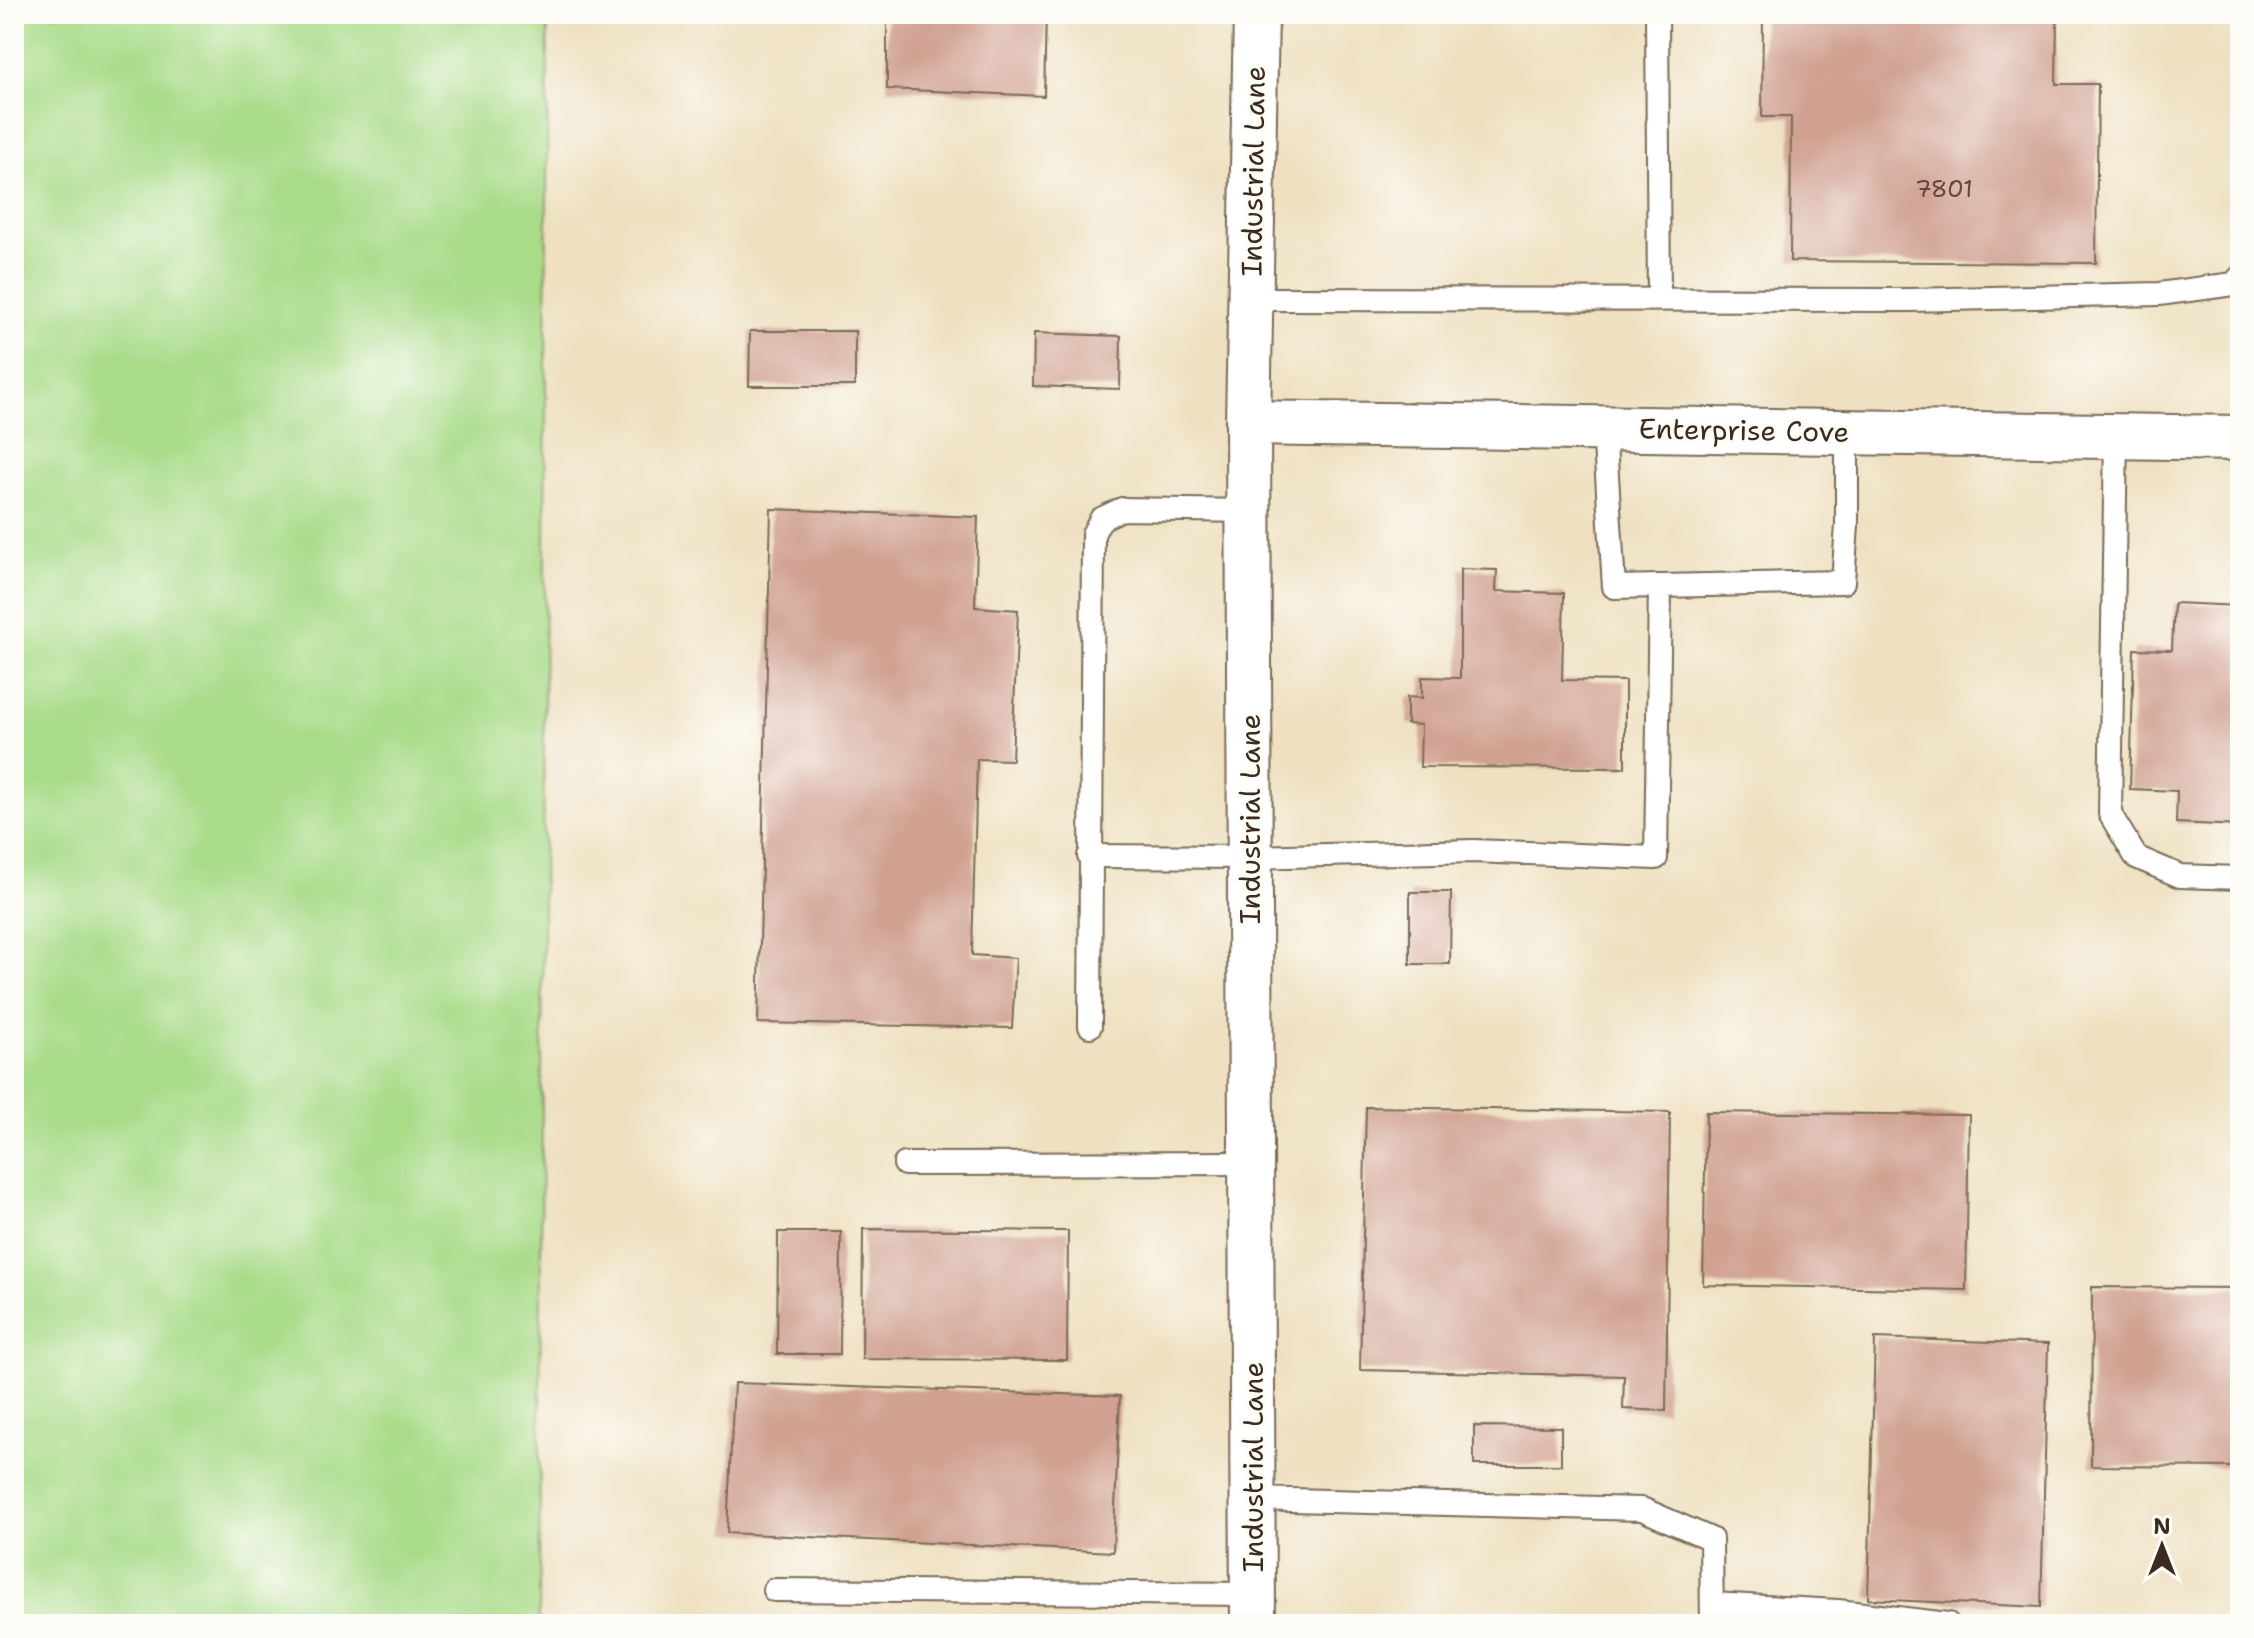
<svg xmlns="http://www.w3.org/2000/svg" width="2254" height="1638" font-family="'Shantell Sans',sans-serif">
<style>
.green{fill:#a9db89;stroke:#728254;stroke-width:2}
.building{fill:#d0a091}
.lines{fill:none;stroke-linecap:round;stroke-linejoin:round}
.service-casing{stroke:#7a6a57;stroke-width:26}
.minor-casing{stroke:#7a6a57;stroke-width:48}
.service{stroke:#fff;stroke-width:22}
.minor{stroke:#fff;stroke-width:44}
.labels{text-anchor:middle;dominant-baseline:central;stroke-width:7;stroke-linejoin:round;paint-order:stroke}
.number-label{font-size:24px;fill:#60483b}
.street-label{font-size:28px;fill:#3b2a1e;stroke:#fdfcf7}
</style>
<rect width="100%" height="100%" fill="#fdfcf7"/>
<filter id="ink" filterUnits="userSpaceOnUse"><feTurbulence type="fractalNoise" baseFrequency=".0125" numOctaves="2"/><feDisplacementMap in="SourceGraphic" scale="16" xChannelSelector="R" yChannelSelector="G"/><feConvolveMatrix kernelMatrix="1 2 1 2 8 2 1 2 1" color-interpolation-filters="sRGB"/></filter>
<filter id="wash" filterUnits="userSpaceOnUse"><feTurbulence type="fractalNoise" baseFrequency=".006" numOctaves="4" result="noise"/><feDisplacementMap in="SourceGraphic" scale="32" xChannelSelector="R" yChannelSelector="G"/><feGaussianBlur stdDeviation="1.8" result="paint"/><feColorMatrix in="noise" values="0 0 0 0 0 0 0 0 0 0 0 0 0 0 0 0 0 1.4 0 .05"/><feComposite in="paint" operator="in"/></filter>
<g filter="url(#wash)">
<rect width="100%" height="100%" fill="#eee0c0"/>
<polygon class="green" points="14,14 548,14 539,1624 14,1624"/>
<g id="blocks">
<g class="building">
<polygon points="887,14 1046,14 1044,96 887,89"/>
<polygon points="1763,14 2057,14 2056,84 2098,84 2096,263 1790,261 1791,117 1762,117"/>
<polygon points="750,331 855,331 855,386 749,386"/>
<polygon points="1034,333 1121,336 1120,389 1033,386"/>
<polygon points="771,509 978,517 975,607 1018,610 1012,760 977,759 972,955 1016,958 1012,1028 758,1023"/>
<polygon points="1460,569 1497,570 1496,591 1564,593 1562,680 1625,681 1625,768 1420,767 1421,725 1407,724 1407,697 1422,698 1422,677 1460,678"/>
<polygon points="2174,603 2240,606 2240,826 2176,823 2177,791 2130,789 2134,649 2172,650"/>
<polygon points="1410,892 1451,892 1450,964 1410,964"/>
<polygon points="1366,1107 1670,1112 1666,1411 1623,1409 1624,1376 1360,1370"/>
<polygon points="1706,1112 1969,1115 1966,1290 1703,1285"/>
<polygon points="863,1229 1068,1231 1067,1360 862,1359"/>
<polygon points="778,1232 841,1232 840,1354 777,1354"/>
<polygon points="2092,1287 2240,1288 2240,1467 2091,1466"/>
<polygon points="1875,1338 2048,1344 2041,1607 1868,1599"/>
<polygon points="734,1383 1120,1396 1113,1552 727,1533"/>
<polygon points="1474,1426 1561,1427 1561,1465 1474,1465"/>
</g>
</g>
</g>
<g filter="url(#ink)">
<use href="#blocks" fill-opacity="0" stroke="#7a6a57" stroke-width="2"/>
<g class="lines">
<g class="service-casing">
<g id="service">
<polyline points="1657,14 1659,299"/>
<polyline points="1251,299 1909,300 2159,294 2234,284 2240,277"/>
<polyline points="1604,428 1614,587 1660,586"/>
<polyline points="2116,435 2110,814 2136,857 2180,876 2240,878"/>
<polyline points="1089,856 1250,857 1473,851 1656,858 1660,586 1843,582 1847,525 1847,432"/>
<polyline points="1090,1026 1093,534 1101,519 1122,509 1249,511"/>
<polyline points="905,1164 1251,1163"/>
<polyline points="1253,1499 1642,1509 1711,1539 1712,1624"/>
<polyline points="774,1590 1253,1594"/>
<polyline points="1712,1604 1838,1611 1948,1624"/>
</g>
</g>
<g class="minor-casing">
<g id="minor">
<polyline points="1248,423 2240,438"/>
<polyline points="1253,1624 1248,423 1256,14"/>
</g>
</g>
<use href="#service" class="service"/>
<use href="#minor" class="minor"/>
</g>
</g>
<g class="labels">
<g class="number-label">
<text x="1944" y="189">7801</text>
</g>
<g class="street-label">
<text transform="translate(1253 171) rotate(-89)">Industrial Lane</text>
<text transform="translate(1744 430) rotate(1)">Enterprise Cove</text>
<text transform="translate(1250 819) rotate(-90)">Industrial Lane</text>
<text transform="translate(1253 1467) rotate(-90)">Industrial Lane</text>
</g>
</g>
<rect width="2254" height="1638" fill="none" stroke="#fdfcf7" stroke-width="48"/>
<g transform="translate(2162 1546)" stroke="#fdfcf7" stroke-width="6" paint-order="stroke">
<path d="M0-6L14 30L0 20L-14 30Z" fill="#3b2a1e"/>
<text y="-12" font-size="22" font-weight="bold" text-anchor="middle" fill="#3b2a1e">N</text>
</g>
</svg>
